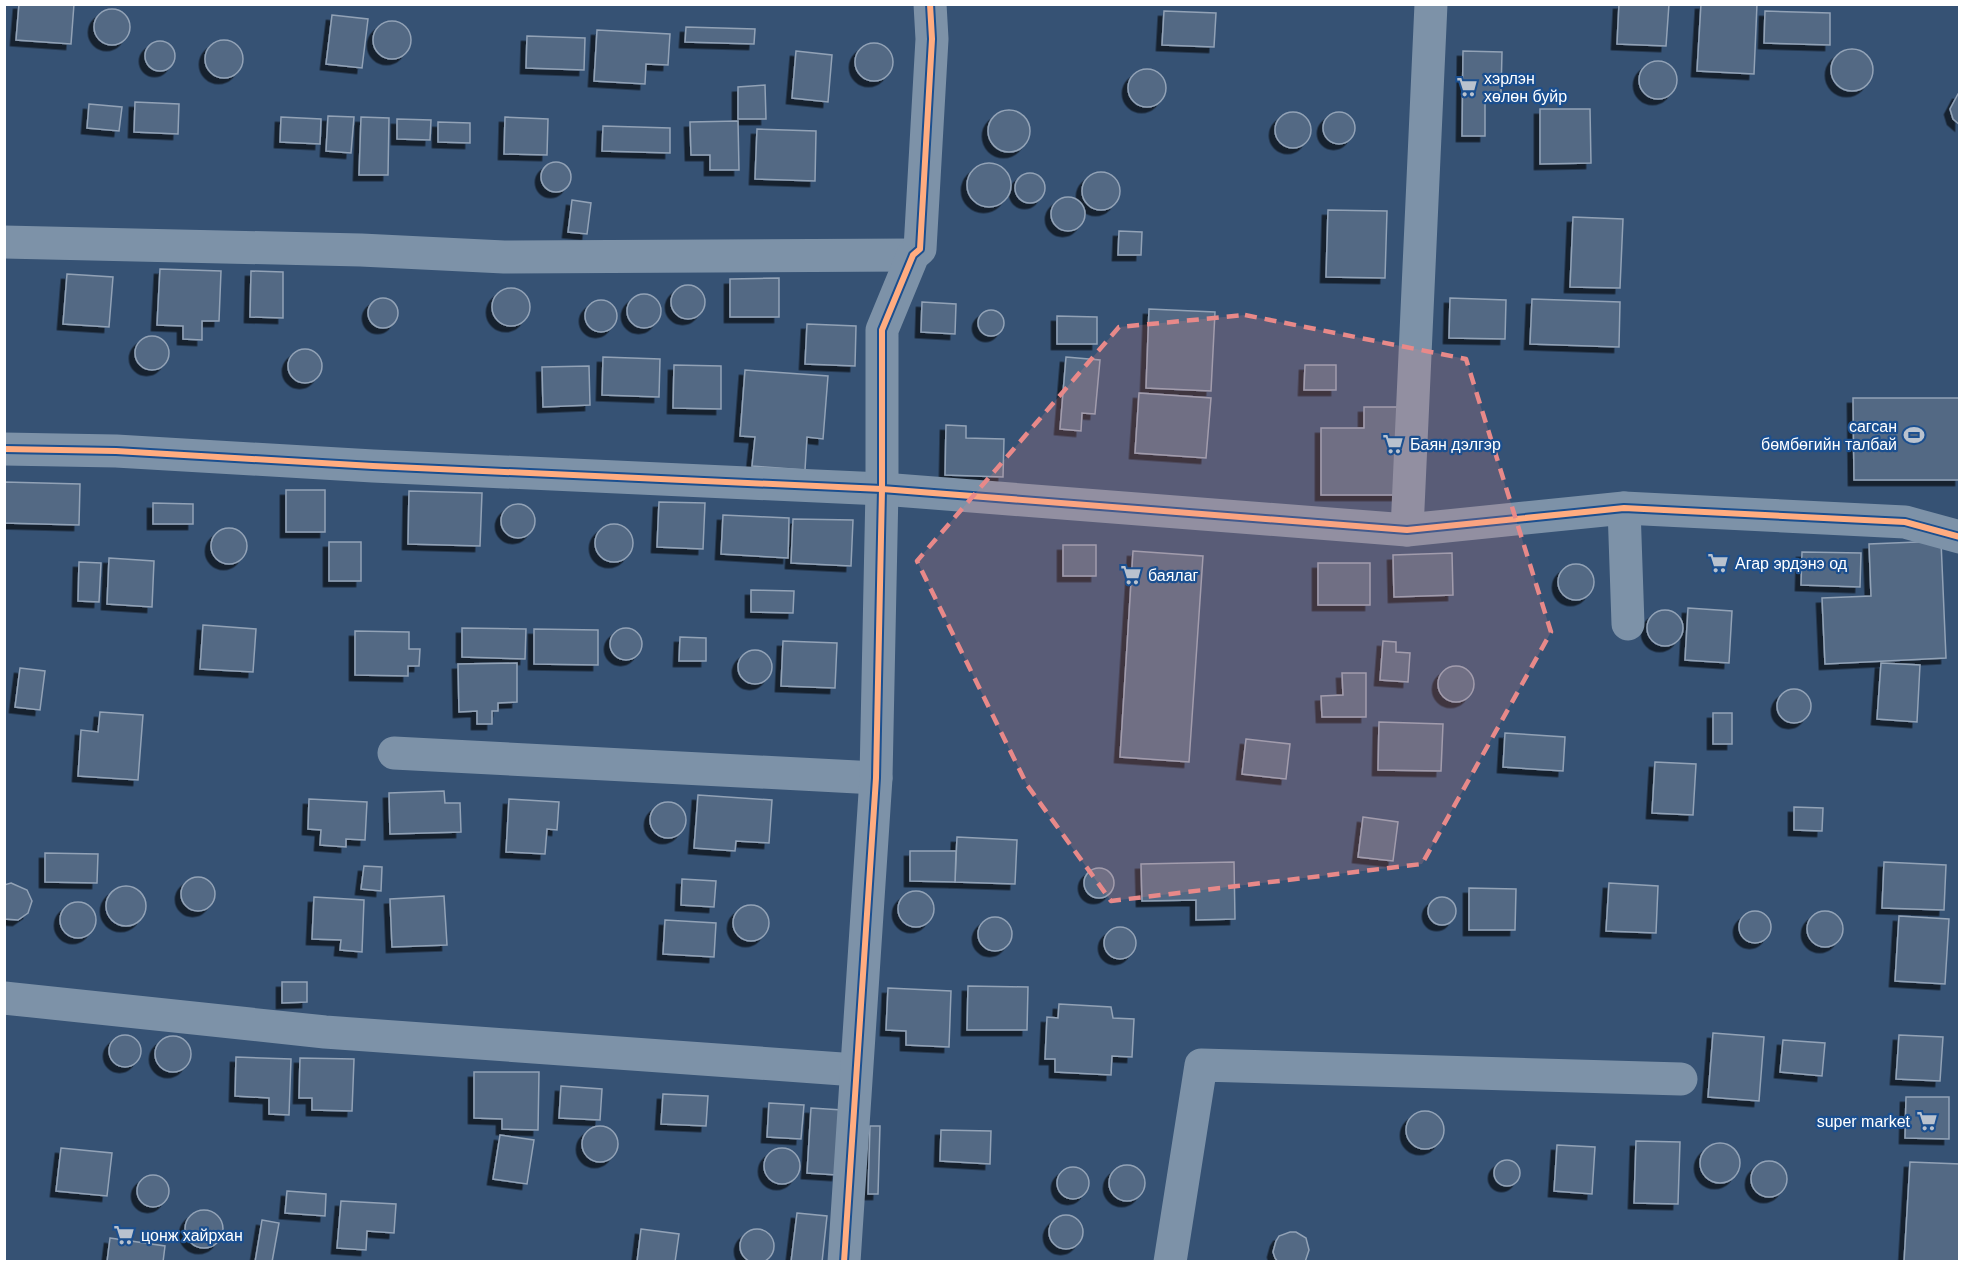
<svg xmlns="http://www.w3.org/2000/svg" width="1964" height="1266" font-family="Arial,sans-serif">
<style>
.building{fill:#526984;stroke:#92a2b6;stroke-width:1.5;filter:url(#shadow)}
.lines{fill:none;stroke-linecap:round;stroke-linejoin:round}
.minor{stroke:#7d92a8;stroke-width:33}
.cycleway-casing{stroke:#1b4f8f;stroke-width:10}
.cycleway{stroke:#ffac80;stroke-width:6}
.marked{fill:#e88989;fill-opacity:0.2;stroke:#e88989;stroke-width:4.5;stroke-dasharray:12 8;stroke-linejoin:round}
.labels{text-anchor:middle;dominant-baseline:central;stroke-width:4.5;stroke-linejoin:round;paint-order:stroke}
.poi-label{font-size:16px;fill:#fff;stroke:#1b4f8f;text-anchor:start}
</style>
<defs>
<filter id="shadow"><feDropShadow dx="-5.5" dy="5.5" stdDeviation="0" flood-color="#0009"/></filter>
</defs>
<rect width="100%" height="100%" fill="#365274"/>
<g class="building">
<polygon points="19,4 74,4 71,44 16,40"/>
<polygon points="1619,4 1669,4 1666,46 1617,44"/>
<polygon points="1701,4 1757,4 1754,74 1697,71"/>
<circle cx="112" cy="27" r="18"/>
<polygon points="1164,11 1216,13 1214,47 1162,45"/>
<polygon points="1765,11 1830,13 1830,45 1764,43"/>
<polygon points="332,15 368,19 362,68 326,64"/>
<circle cx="392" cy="40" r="19"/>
<polygon points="686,27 755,29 754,44 685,42"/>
<polygon points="597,30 670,34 668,65 646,64 645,84 594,81"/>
<polygon points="527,36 585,38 584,70 526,68"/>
<circle cx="224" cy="59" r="19"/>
<circle cx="160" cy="56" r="15"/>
<circle cx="874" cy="62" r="19"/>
<circle cx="1852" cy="70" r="21"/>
<polygon points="796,51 832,55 828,102 792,98"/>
<polygon points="1463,51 1502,52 1501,94 1485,94 1485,136 1462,136"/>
<circle cx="1658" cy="80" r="19"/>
<circle cx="1147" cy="88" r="19"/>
<polygon points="765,85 766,119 738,119 738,87"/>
<polygon points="1958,94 1960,94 1960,125 1953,119 1950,109"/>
<polygon points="135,102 179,104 178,134 134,132"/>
<polygon points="89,104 122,107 119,131 87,128"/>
<polygon points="1540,109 1590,109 1591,163 1540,164"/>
<circle cx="1009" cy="131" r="21"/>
<circle cx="1339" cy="128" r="16"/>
<circle cx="1293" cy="130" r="18"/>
<polygon points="328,116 354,117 351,153 326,151"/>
<polygon points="281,117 321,119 320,144 280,142"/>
<polygon points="361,117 389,118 388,175 359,175"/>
<polygon points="505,117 548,119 547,155 504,154"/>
<polygon points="397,119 431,120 430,140 397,139"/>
<polygon points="738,121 739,170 710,170 710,155 691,155 690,122"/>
<polygon points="438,122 470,123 470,143 438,142"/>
<polygon points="603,126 670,128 670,153 602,151"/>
<polygon points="757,129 816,131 815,181 755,179"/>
<circle cx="556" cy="177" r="15"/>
<circle cx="989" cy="185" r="22"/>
<circle cx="1101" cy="191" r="19"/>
<circle cx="1030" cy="188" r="15"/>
<circle cx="1068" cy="214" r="17"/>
<polygon points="572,200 591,203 587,234 568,232"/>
<polygon points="1328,210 1387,211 1385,278 1326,277"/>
<polygon points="1573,217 1623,219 1620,288 1570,287"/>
<polygon points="1119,231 1142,232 1141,255 1118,255"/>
<polygon points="160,269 221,271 219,321 202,321 202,340 183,339 183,326 157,325"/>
<polygon points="251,271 283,272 283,318 250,317"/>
<polygon points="67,274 113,277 109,327 63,324"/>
<polygon points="779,278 779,317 730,317 730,279"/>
<circle cx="688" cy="302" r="17"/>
<circle cx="511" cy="307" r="19"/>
<circle cx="644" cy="311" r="17"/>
<circle cx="383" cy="313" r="15"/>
<polygon points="1450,298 1506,300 1505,339 1449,338"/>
<polygon points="1532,299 1620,302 1619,347 1530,344"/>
<circle cx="601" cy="316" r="16"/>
<polygon points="922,302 956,304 955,334 921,332"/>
<polygon points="1149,309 1215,312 1211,391 1146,388"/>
<circle cx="991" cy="323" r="13"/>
<polygon points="1057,316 1097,317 1097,344 1057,344"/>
<polygon points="807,324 856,326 855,366 805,364"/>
<circle cx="152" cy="353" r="17"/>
<circle cx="305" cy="366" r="17"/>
<polygon points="603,357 660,359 659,397 602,395"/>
<polygon points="1066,357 1100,360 1095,414 1082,413 1081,431 1060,429"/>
<polygon points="674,365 721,366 721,409 673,408"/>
<polygon points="1305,365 1336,365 1336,390 1304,390"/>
<polygon points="589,366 590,405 543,407 542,367"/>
<polygon points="745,370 828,376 823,439 807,437 805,470 752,466 755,437 740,436"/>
<polygon points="1139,393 1211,398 1206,458 1135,453"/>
<polygon points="1853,398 1960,398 1960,480 1854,480"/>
<polygon points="1364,407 1402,407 1402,495 1321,495 1321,428 1364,428"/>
<polygon points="946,425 966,426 966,438 1004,439 1003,477 945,475"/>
<polygon points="4,482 80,484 79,525 4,523"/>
<rect x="286" y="490" width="39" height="42"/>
<polygon points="409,491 482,493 480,546 408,544"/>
<polygon points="659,502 705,503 703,549 657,547"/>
<polygon points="153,503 193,504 193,524 153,524"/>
<circle cx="518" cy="521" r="17"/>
<polygon points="723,515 789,518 788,558 721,554"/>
<polygon points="793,519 853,520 851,566 791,563"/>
<circle cx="614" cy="543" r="19"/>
<circle cx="229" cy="546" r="18"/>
<polygon points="1941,541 1946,658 1825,664 1822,598 1871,596 1869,544"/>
<rect x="329" y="542" width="32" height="39"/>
<rect x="1063" y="545" width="33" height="31"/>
<polygon points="1133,551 1203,556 1189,762 1120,757"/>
<polygon points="1802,552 1861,553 1860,587 1801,585"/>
<polygon points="1452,553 1453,595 1394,597 1393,555"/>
<polygon points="109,558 154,561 152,607 107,604"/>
<polygon points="79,562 101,563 99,602 78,601"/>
<rect x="1318" y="563" width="52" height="42"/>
<circle cx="1576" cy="582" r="18"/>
<polygon points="751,590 794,591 793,613 751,612"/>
<polygon points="1688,608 1732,611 1729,663 1685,660"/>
<circle cx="1665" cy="628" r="18"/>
<polygon points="203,625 256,629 253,672 200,669"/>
<circle cx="626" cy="644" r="16"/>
<polygon points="462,628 526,629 525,659 462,657"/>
<polygon points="534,629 598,630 598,665 534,664"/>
<polygon points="355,631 409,632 409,649 420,649 419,666 408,666 408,676 355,675"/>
<polygon points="680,637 706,638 706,661 679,661"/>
<polygon points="783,641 837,643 835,688 781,686"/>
<polygon points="1383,641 1396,642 1396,652 1410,653 1408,682 1380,680"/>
<circle cx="755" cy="667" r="17"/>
<polygon points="517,663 517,702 498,703 498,711 492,711 492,724 477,724 477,711 459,712 458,664"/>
<polygon points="1881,663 1920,665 1917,722 1877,719"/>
<circle cx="1456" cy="684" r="18"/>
<polygon points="20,668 45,671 40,710 15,707"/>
<polygon points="1342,673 1366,673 1366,717 1322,717 1321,696 1343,695"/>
<circle cx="1794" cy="706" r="17"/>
<polygon points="100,712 143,715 138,780 78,776 81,730 98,732"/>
<rect x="1713" y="713" width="19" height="31"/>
<polygon points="1379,722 1443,724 1441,771 1378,770"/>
<polygon points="1505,733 1565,737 1563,771 1503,767"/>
<polygon points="1246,739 1290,744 1286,779 1242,774"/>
<polygon points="1655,762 1696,764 1693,815 1652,813"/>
<polygon points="444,791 445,803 460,803 461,832 390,834 389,793"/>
<polygon points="698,795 772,800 769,843 736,841 735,851 694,848"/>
<polygon points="309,799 367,802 365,840 346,839 346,847 320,845 321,830 308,829"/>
<polygon points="509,799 559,802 557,830 547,829 545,854 506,852"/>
<circle cx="668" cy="820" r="18"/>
<polygon points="1794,807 1823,808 1822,831 1794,830"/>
<polygon points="1363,817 1398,822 1393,861 1358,857"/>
<polygon points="957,837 1017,840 1015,884 955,882"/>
<polygon points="910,851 956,851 955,882 910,881"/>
<polygon points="45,853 98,854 97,883 45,882"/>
<polygon points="1234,862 1235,919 1196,920 1196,900 1142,901 1141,864"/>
<polygon points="1884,862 1946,865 1944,910 1882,908"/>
<polygon points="364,866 382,867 381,891 361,889"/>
<circle cx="1099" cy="883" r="15"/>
<circle cx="198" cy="894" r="17"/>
<polygon points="682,879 716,881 714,907 681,905"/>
<polygon points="11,883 27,890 32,901 28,913 18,920 4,919 4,885"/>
<polygon points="1609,883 1658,886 1656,933 1606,931"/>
<circle cx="126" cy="906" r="20"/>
<polygon points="1469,888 1516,889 1515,930 1469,930"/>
<circle cx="916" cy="909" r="18"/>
<polygon points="444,896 447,945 392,947 390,899"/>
<circle cx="1442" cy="911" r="14"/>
<polygon points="314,897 364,900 362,952 340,950 341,940 312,939"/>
<circle cx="78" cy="920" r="18"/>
<circle cx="751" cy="923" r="18"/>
<circle cx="1825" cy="929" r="18"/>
<circle cx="1755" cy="927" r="16"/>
<polygon points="1899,916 1949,919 1945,984 1895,981"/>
<circle cx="995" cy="934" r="17"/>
<polygon points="665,920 716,923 714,957 663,954"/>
<circle cx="1120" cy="943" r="16"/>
<polygon points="282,982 307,982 307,1002 282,1003"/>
<polygon points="968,986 1028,987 1027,1030 967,1030"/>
<polygon points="888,988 951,991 949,1047 906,1045 906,1031 886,1030"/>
<polygon points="1059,1004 1111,1007 1113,1018 1134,1019 1132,1057 1112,1056 1111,1075 1055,1072 1055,1059 1045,1059 1047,1017 1058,1018"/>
<polygon points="1713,1033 1764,1037 1759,1101 1708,1097"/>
<circle cx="125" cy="1051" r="16"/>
<polygon points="1899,1035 1943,1037 1940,1081 1896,1079"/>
<circle cx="173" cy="1054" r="18"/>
<polygon points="1783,1040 1825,1043 1822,1076 1780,1072"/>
<polygon points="236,1057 291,1059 289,1115 269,1114 269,1098 235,1096"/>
<polygon points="300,1058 354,1059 352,1111 312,1110 312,1098 299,1098"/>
<polygon points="474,1072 539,1072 538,1130 502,1129 502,1119 474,1118"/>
<polygon points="561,1086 602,1089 600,1120 559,1118"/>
<polygon points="663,1094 708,1096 706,1126 661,1124"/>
<polygon points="1906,1097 1949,1097 1949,1139 1905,1138"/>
<polygon points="769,1103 804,1105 801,1139 767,1137"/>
<polygon points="811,1108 842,1110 837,1175 807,1173"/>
<circle cx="1425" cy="1130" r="19"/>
<polygon points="870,1126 880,1126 878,1194 868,1194"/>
<circle cx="600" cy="1144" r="18"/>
<polygon points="941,1130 991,1131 990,1164 940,1161"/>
<polygon points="500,1135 534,1140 527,1184 493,1179"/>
<polygon points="1636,1141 1680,1142 1678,1204 1634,1203"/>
<circle cx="1720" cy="1163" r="20"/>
<polygon points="1557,1145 1595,1147 1592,1194 1554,1191"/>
<polygon points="61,1148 112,1153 107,1196 56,1191"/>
<circle cx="782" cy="1166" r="18"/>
<circle cx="1507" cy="1173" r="13"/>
<circle cx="1769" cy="1179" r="18"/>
<polygon points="1910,1162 1960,1164 1960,1262 1904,1262"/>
<circle cx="1127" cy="1183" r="18"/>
<circle cx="1073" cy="1183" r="16"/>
<circle cx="153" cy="1191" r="16"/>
<polygon points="287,1191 326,1194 325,1216 285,1213"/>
<polygon points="341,1201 396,1204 394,1233 367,1231 366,1250 337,1248"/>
<circle cx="204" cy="1229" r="19"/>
<polygon points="797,1213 827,1216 822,1262 791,1262"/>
<circle cx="1066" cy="1232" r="17"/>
<polygon points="262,1220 279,1223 272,1262 255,1262"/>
<circle cx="757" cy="1246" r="17"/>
<polygon points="641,1229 679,1234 675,1262 637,1262"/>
<polygon points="1290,1232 1296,1232 1306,1238 1309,1250 1305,1262 1278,1262 1275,1258 1273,1252 1276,1241 1279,1236"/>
<polygon points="110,1238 165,1246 163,1262 107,1262"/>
</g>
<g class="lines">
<g class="minor">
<polyline points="4,242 361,250 504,257 913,255"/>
<polyline points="4,449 116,451 373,466 882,489 1407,530 1624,508 1905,522 1960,537"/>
<polyline points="1624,508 1628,624"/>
<polyline points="1407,530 1431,4"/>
<polyline points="394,753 876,778"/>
<polyline points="4,998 325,1032 856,1070"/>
<polyline points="844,1262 876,778 882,489 882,330 913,255 920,249 932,39 930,4"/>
<polyline points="1170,1262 1201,1065 1681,1079"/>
</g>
<g class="cycleway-casing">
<g id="cycleway">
<polyline points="4,449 116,451 373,466 882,489 1407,530 1624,508 1905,522 1960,537"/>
<polyline points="844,1262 876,778 882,489 882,330 913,255 920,249 932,39 930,4"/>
</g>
</g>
<use href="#cycleway" class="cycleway"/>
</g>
<path class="marked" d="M1245,315L1466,359L1551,632L1422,864L1111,901L1027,785L917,561L1119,327Z"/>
<defs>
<g id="supermarket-bare" transform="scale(1.62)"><path d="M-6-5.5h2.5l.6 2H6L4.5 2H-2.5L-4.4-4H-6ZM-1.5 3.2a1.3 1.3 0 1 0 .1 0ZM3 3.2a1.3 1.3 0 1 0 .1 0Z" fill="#b9c2ce" stroke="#1b4f8f" stroke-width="2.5" paint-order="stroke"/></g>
<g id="stadium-bare" transform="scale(1.62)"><path d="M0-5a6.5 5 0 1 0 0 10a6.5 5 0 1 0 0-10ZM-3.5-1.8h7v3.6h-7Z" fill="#b9c2ce" stroke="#1b4f8f" stroke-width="2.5" paint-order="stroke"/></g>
</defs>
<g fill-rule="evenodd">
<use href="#supermarket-bare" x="1467" y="87"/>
<use href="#stadium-bare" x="1914" y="435"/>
<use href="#supermarket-bare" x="1393" y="444"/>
<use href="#supermarket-bare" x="1718" y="563"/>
<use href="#supermarket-bare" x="1131" y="575"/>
<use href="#supermarket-bare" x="1927" y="1121"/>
<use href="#supermarket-bare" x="124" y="1235"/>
</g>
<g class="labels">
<g class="poi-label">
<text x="1484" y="78">хэрлэн<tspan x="1484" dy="18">хөлөн буйр</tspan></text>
<text x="1897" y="426" text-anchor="end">сагсан<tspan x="1897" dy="18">бөмбөгийн талбай</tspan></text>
<text x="1410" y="444">Баян дэлгэр</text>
<text x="1735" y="563">Агар эрдэнэ од</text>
<text x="1148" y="575">баялаг</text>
<text x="1910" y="1121" text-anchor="end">super market</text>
<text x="141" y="1235">цонж хайрхан</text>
</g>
</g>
<rect width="1964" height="1266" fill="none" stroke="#ffffff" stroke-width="12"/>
</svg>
